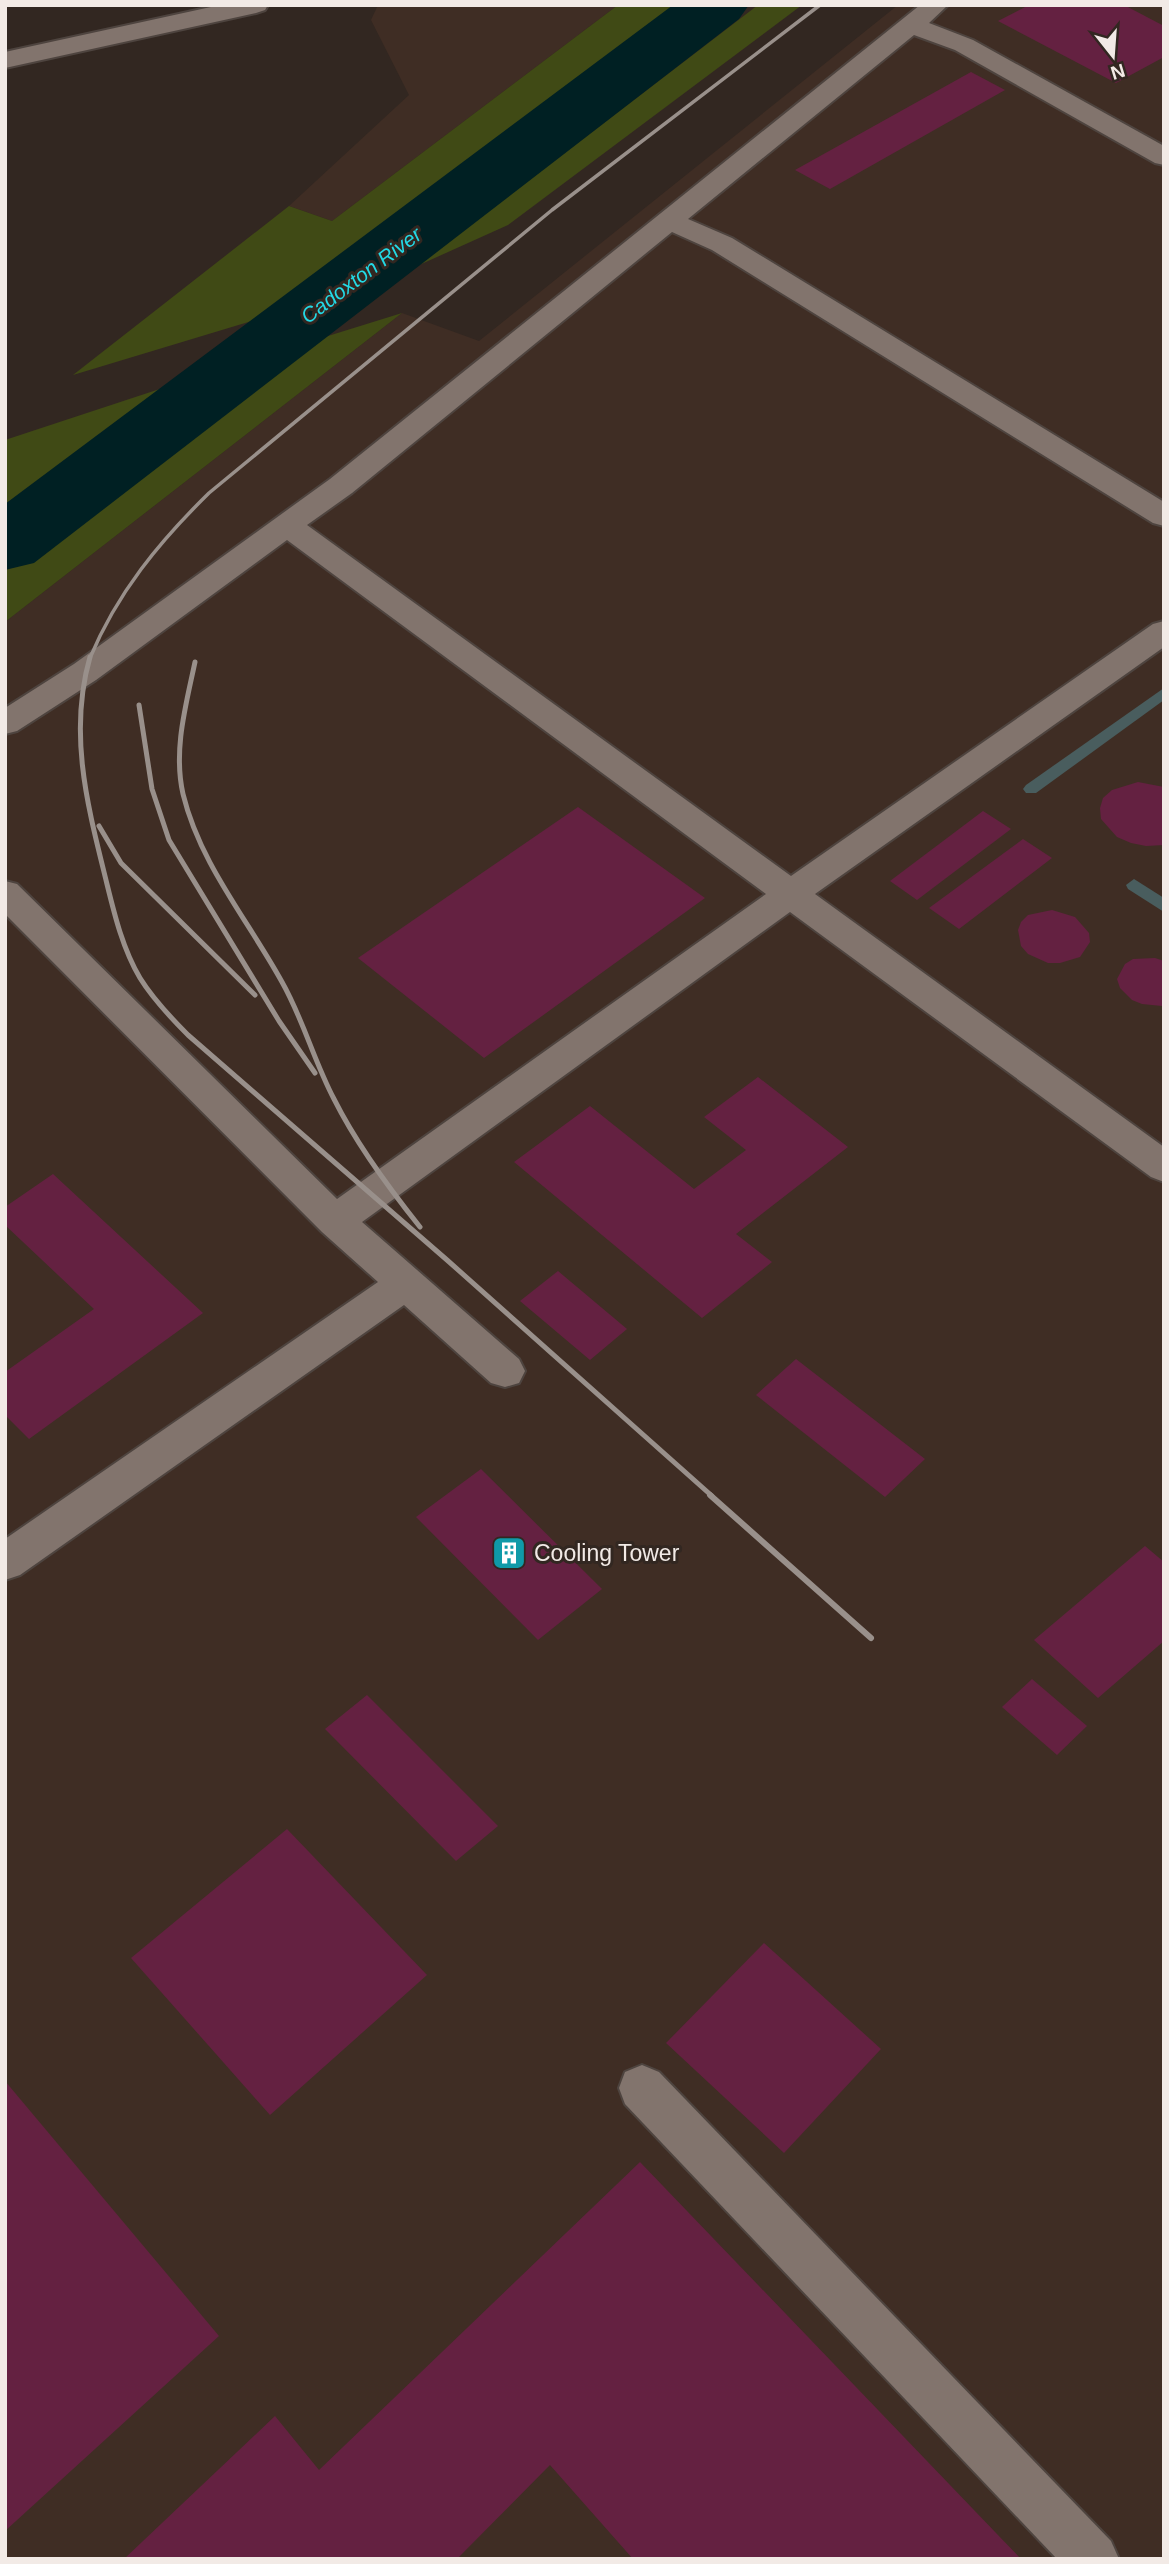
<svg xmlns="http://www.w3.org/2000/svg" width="1169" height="2564" font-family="Arial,sans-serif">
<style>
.built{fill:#3f2d24}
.green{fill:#404a15}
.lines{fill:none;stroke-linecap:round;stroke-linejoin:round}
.stream{fill:#495d5e;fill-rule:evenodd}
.river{fill:#002023;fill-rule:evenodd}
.building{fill:#642141}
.minor-casing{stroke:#4e443f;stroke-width:4}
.minor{fill:#82746d;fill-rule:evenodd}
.rail-far2{stroke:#99908b;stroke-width:3.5}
.rail-far1{stroke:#99908b;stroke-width:5}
.rail{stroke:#99908b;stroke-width:6}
.labels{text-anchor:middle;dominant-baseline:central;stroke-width:6;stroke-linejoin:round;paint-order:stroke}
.far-water-label{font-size:21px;font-style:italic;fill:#23d9e5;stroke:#322721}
.poi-label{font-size:23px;fill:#f2eae6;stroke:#322721;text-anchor:start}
</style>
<rect width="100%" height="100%" fill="#322721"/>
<g class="built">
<polygon points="378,5 618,5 332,221 289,206 409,95 371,20"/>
<polygon points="898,5 1164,5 1164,2559 5,2559 5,622 402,313 479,341"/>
</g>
<g class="green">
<polygon points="618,5 675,5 255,320 73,375 289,206 332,221"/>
<polygon points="758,5 802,5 508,225 417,266"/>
<polygon points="402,313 5,622 5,440 187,380"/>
</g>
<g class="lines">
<g class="stream">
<polygon points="1164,688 1164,700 1036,793 1026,793 1023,789 1026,785"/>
<polygon points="1134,879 1164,898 1164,912 1128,889 1126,885"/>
</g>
<polygon class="river" points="673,5 749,5 739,19 34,563 5,570 5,504"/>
</g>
<g class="building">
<polygon points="1029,5 1124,5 1164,26 1164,57 1116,83 998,21"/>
<polygon points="971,72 1005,90 830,189 795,170"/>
<polygon points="1138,782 1164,787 1164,845 1146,846 1131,843 1117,837 1101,819 1100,808 1103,798 1112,790"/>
<polygon points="578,807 705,898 484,1058 358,958"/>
<polygon points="983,811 1011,829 917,900 890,881"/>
<polygon points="1023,839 1052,858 959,929 929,908"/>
<polygon points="1052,910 1075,917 1089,933 1090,942 1080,957 1060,963 1048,963 1028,954 1021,946 1018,930 1021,922 1028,915"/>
<polygon points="1155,958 1164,961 1162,1006 1142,1004 1132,1000 1120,988 1117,979 1125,964 1133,959"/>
<polygon points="758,1077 848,1147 736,1234 772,1262 702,1318 514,1162 590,1106 694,1189 746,1150 704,1117"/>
<polygon points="53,1174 203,1313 29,1439 5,1415 5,1372 94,1309 5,1225 5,1207"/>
<polygon points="558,1271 627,1329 590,1360 520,1301"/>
<polygon points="796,1359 925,1459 885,1497 756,1395"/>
<polygon points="481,1469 602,1589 538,1640 416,1517"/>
<polygon points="1145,1546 1164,1562 1164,1641 1098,1698 1034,1640"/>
<polygon points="1032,1679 1087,1726 1057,1755 1002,1707"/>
<polygon points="367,1695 498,1826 456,1861 325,1729"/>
<polygon points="287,1829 427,1975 270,2115 131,1958"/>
<polygon points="764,1943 881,2049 784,2153 666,2043"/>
<polygon points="5,2081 219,2336 5,2531"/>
<polygon points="640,2162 1021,2559 633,2559 550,2465 457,2559 124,2559 275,2416 319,2470"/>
</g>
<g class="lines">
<g class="minor-casing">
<g id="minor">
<polygon points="220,5 268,5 265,10 256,13 5,68 5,52"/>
<polygon points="920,5 948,5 929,23 973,40 1164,146 1164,165 1155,163 955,50 914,35 688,219 732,238 1164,502 1164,526 1153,523 712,250 672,232 352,493 307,525 791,876 1153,624 1164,621 1164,647 815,894 1164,1147 1164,1182 1151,1177 790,912 362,1222 519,1359 525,1371 519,1383 505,1387 491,1383 404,1305 20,1575 5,1580 5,1539 378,1282 322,1232 5,914 5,881 17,884 337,1199 766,894 287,540 96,680 17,731 5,734 5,708 74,664 330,479"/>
<polygon points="642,2065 659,2072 1111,2541 1119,2559 1057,2559 625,2104 619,2088 625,2072"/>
</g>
</g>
<use href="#minor" class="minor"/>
<path class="rail-far2" d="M90,658C117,593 159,542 209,493L552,210L820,5"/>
<g class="rail-far1">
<path d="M90,657C69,730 86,800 104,872C113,908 121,946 140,978C153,999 170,1017 188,1035L447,1260L712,1496"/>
<path d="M195,662C186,705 173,750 183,794C200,864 248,920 282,982C303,1019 314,1061 334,1099C357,1145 388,1187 420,1227"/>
<polyline points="139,705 152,789 169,840 279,1021 315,1073"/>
<polyline points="99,826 121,863 255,995"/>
</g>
<polyline class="rail" points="710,1495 871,1638"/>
</g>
<defs>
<g id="building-square" transform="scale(1.75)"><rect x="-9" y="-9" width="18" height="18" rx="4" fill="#0f9aa8" stroke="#322721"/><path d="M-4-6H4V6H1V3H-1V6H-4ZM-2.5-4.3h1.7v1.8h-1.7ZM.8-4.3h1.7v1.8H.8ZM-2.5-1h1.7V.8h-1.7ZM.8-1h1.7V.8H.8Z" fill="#fff"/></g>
</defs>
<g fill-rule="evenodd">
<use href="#building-square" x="509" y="1553"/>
</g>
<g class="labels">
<g class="far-water-label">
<text transform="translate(361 275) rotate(-37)">Cadoxton River</text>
</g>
<g class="poi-label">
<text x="534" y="1553">Cooling Tower</text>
</g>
</g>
<rect width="1169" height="2564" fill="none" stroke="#f2eae6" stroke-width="14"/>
<g transform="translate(1113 56) rotate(163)" stroke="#322721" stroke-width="5" paint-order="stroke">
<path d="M0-5L12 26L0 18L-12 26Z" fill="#f2eae6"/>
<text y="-10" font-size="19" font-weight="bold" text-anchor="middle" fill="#f2eae6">N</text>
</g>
</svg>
